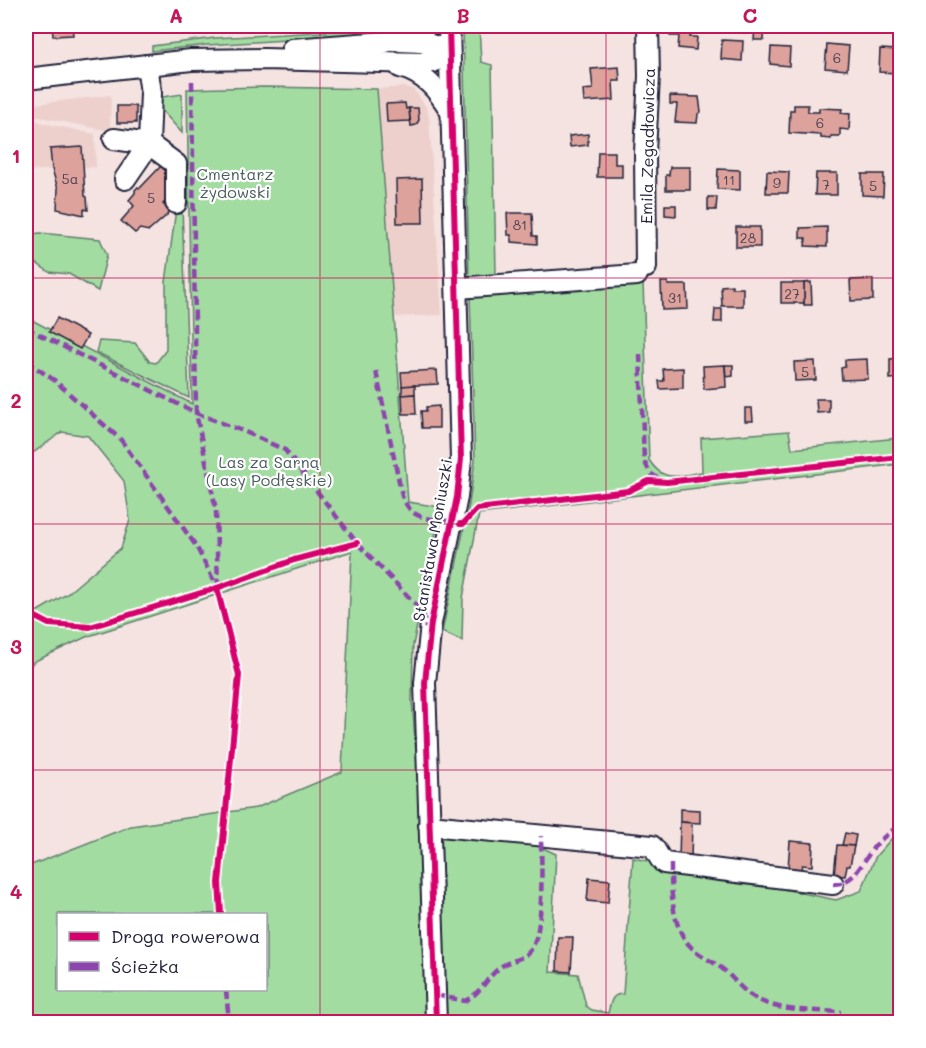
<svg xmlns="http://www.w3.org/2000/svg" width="926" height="1048" font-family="Mali,sans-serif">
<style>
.built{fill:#edd0cc}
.green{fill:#a2dca1;stroke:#627f6e;stroke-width:1.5;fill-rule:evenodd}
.building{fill:#dca29b;stroke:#22223b;stroke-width:1.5}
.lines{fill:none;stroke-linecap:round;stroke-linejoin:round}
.minor-casing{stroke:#22223b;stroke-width:24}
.minor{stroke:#fff;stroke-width:20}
.quiet{stroke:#8e44ad;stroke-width:4.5;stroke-dasharray:9 4.5;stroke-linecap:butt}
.cycleway-casing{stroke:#fff;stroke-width:10}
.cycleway{stroke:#d6006c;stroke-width:6}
.grid{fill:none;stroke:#c2185b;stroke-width:1.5;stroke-opacity:0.55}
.labels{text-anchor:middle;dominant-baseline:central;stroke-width:4.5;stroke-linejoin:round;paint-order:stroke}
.number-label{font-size:14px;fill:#504253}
.street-label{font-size:16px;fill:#22223b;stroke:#fff}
.park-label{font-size:16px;fill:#485a5a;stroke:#fff}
.neatline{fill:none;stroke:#c2185b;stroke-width:2}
.grid-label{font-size:20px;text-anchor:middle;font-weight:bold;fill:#c2185b}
</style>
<rect width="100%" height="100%" fill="#f4e3e1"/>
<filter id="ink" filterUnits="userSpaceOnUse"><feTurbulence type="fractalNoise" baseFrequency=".0167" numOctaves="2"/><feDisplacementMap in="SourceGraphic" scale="12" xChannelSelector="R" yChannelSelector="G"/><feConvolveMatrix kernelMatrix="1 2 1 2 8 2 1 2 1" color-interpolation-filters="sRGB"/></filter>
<g filter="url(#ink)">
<g class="built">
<polygon points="404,87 413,89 420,98 426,107 429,117 442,315 393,317 377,89"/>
<polygon points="111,95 110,131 35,116 35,104"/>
<polygon points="26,116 43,123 95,134 96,167 27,171"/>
</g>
<g class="green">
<polygon points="463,26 479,26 481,62 492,65 496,275 469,277"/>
<polygon points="369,29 381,34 207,45 152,51 152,46 215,38"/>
<path d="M264,87L377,89L408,502L441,507L413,645L412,700L422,833L534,844L556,854L550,972L578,974L586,1006L592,1010L608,1013C611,1002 611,994 623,994L633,858L836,900L861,891L876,856L900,829V1022H26V867L131,826L256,808L342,772L352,551L86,637L33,662L26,675V618L67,594L121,548L130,520L124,481L88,436L62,432L26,458V317L192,404L187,89ZM58,914H266V990H58Z"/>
<polygon points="182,94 182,133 156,104 156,98"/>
<polygon points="182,207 189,398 96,352 99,341 135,343 150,362 156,363 166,350 166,282 176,209"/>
<polygon points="40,233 100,239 107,255 98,291 69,274 49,272 32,260 26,247 26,235"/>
<path d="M643,282L649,460C664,484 678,475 702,472L701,438L789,431L792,449L898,438L900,443V464L479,514L463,598L462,641L442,632L469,504L475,460L470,295L473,290Z"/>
</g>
<g class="building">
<polygon points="52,26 72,26 73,35 53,36"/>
<polygon points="670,26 691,26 690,37 697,37 696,50 678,48 679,36 670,36"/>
<polygon points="738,26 755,26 755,33 737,32"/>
<polygon points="755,26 765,26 764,40 754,40"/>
<polygon points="722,40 743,41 742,61 721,59"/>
<polygon points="827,44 849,46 847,70 825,68"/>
<polygon points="771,47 790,48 789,66 770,64"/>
<polygon points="880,49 898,50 897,73 879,72"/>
<polygon points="619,67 620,81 613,81 614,100 584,102 583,90 593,89 591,69"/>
<polygon points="670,96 699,97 701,112 698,114 697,123 675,122 677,104 670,104"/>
<polygon points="405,103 406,109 409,108 410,121 387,122 386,104"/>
<polygon points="794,105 808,105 808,112 819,112 819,108 842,109 841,113 850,114 849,130 840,129 840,136 831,136 831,139 821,138 821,135 789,133 790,110 794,110"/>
<rect x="117" y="106" width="19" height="17"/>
<polygon points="409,108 418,108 419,120 416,125 411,126"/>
<polygon points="588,134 588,145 570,147 569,136"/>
<polygon points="82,147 85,196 87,197 88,210 84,209 84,215 57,209 58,189 52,169 50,149"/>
<polygon points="598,152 615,152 615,164 622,164 622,177 597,177"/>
<polygon points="161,166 174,179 173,193 163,204 169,210 167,215 149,231 140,229 135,233 121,221 134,206 129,200 135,193 135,190 138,187 140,188"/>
<polygon points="670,167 690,167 690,190 666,190 666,175 669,175"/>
<polygon points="718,169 740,170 740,190 717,189"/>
<polygon points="767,171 789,172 788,193 766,193"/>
<polygon points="816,173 837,173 837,195 815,195"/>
<polygon points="862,174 884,174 883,196 862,195"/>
<polygon points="422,179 423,223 397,223 396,180"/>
<polygon points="708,197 717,197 716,210 708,210"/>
<polygon points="665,205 676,205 676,216 665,215"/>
<polygon points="507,213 532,213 533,236 537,236 537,244 511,242 511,235 508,235"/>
<rect x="736" y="227" width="24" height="20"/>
<polygon points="827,227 827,247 805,246 806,238 800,238 800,228"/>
<polygon points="873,279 873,300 851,301 850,280"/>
<polygon points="661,282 668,282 668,285 687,285 688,309 662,310"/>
<polygon points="811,282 812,305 804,305 804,283"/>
<rect x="781" y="283" width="23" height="20"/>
<polygon points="732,285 732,288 743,288 743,306 722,306 721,286"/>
<polygon points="715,309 722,309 722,322 714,322"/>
<polygon points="57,318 88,335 80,349 49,332"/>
<polygon points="900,358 900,378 890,379 890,359"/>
<polygon points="867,359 868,379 842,380 841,368 845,367 845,360"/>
<polygon points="815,361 816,380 795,381 794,362"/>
<polygon points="725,365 726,387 704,389 703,366"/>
<polygon points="725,365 733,365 733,376 726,377"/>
<polygon points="683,368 683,388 660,389 659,381 664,381 663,369"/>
<polygon points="437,370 438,384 402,386 401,372"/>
<polygon points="415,385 415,394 402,395 402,386"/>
<polygon points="415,394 416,414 403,414 402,395"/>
<polygon points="816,399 829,399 829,412 817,413"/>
<polygon points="439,406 439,428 422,428 421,411 426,411 426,407"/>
<polygon points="745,408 752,408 753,421 745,421"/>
<polygon points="680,809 700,810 700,823 680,822"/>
<polygon points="680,822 692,823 691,860 679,860"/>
<polygon points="845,833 856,835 854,846 842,845"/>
<polygon points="790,841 813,843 812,866 802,865 801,869 788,868"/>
<polygon points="837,845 854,846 850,866 847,866 845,876 834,875"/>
<polygon points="589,878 610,880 608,903 587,901"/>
<polygon points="558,937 573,937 571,972 557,971"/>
</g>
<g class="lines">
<g class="minor-casing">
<g id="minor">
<polyline points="400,41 422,42 449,51"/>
<polyline points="292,49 385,42 415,35 427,26"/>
<path d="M400,67C424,73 438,90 450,110"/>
<polyline points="26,79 191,60 264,59 420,63 433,62 449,51"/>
<polyline points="114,139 149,144 176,164 176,203"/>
<polyline points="125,179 149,144 151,93 147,65"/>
<polyline points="646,267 645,152 649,76 648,26"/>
<polyline points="457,288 637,275"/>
<path d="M429,825L652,846C658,852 658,858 664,863L833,884"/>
<polyline points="436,1022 425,683 431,623 457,497 461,459 449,26"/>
</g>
</g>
<use href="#minor" class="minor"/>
<g class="quiet">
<polyline points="192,26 193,36"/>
<polyline points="192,81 196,413 216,510 218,592"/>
<polyline points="26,328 196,413 243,431 285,450 357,543 423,612 426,628"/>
<polyline points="640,354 644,460 650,473 659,479"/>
<polyline points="26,361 54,380 121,440 196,546 216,585"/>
<path d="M376,371L402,496C412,521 427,518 451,521"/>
<path d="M671,864C671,890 671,927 691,947C701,957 715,962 725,971C734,979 741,989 752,996C777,1013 812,1010 841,1012"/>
<path d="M833,884C855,884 862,862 874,847C882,838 891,831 900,825"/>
<polyline points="226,990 229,1022"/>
<path d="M435,995L465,1001C482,992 485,980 498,969C507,960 522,961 530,951C545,933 541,861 541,836"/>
</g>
<g class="cycleway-casing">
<g id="cycleway">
<polyline points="460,524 463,524 477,509 628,491 649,481 667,482 900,457"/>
<polyline points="217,588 239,675 219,883 221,914"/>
<polyline points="26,612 49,624 90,627 217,588 294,560 357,543"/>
<polyline points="436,1022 425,683 431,623 457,497 461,459 449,26"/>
</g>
</g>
<use href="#cycleway" class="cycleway"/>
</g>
</g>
<path class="grid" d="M320,26V1022M606,26V1022M26,278H900M26,524H900M26,770H900"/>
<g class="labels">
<g class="number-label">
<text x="837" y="57">6</text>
<text x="820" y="122">6</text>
<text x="70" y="178">5a</text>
<text x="729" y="179">11</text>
<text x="777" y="182">9</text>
<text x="826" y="184">7</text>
<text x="873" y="185">5</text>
<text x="151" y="197">5</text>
<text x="520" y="224">81</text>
<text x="748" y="237">28</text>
<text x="792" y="293">27</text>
<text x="675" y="297">31</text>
<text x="805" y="371">5</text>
</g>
<g class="street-label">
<text transform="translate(647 146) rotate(-89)">Emila Zegadłowicza</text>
<text transform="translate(432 540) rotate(-80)">Stanisława Moniuszki</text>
</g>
<g class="park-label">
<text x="235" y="173">Cmentarz<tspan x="235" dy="18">żydowski</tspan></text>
<text x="269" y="461">Las za Sarną<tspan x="269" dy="18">(Lasy Podłęskie)</tspan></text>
</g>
</g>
<rect width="926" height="1048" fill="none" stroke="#fff" stroke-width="66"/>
<rect x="57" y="913" width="210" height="78" fill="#ffffff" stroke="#a7a7b1" stroke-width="1.5"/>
<rect x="69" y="932" width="30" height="9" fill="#d6006c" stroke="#a7a7b1" stroke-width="1.5"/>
<text x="111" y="943" font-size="18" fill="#22223b">Droga rowerowa</text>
<rect x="69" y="962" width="30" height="9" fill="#8e44ad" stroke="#a7a7b1" stroke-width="1.5"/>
<text x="111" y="973" font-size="18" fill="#22223b">Ścieżka</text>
<rect x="33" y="33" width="860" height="982" class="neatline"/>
<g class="grid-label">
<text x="176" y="23">A</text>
<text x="463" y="23">B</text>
<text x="750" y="23">C</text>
<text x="16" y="163">1</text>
<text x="16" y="408">2</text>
<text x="16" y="654">3</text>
<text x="16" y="899">4</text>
</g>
</svg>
